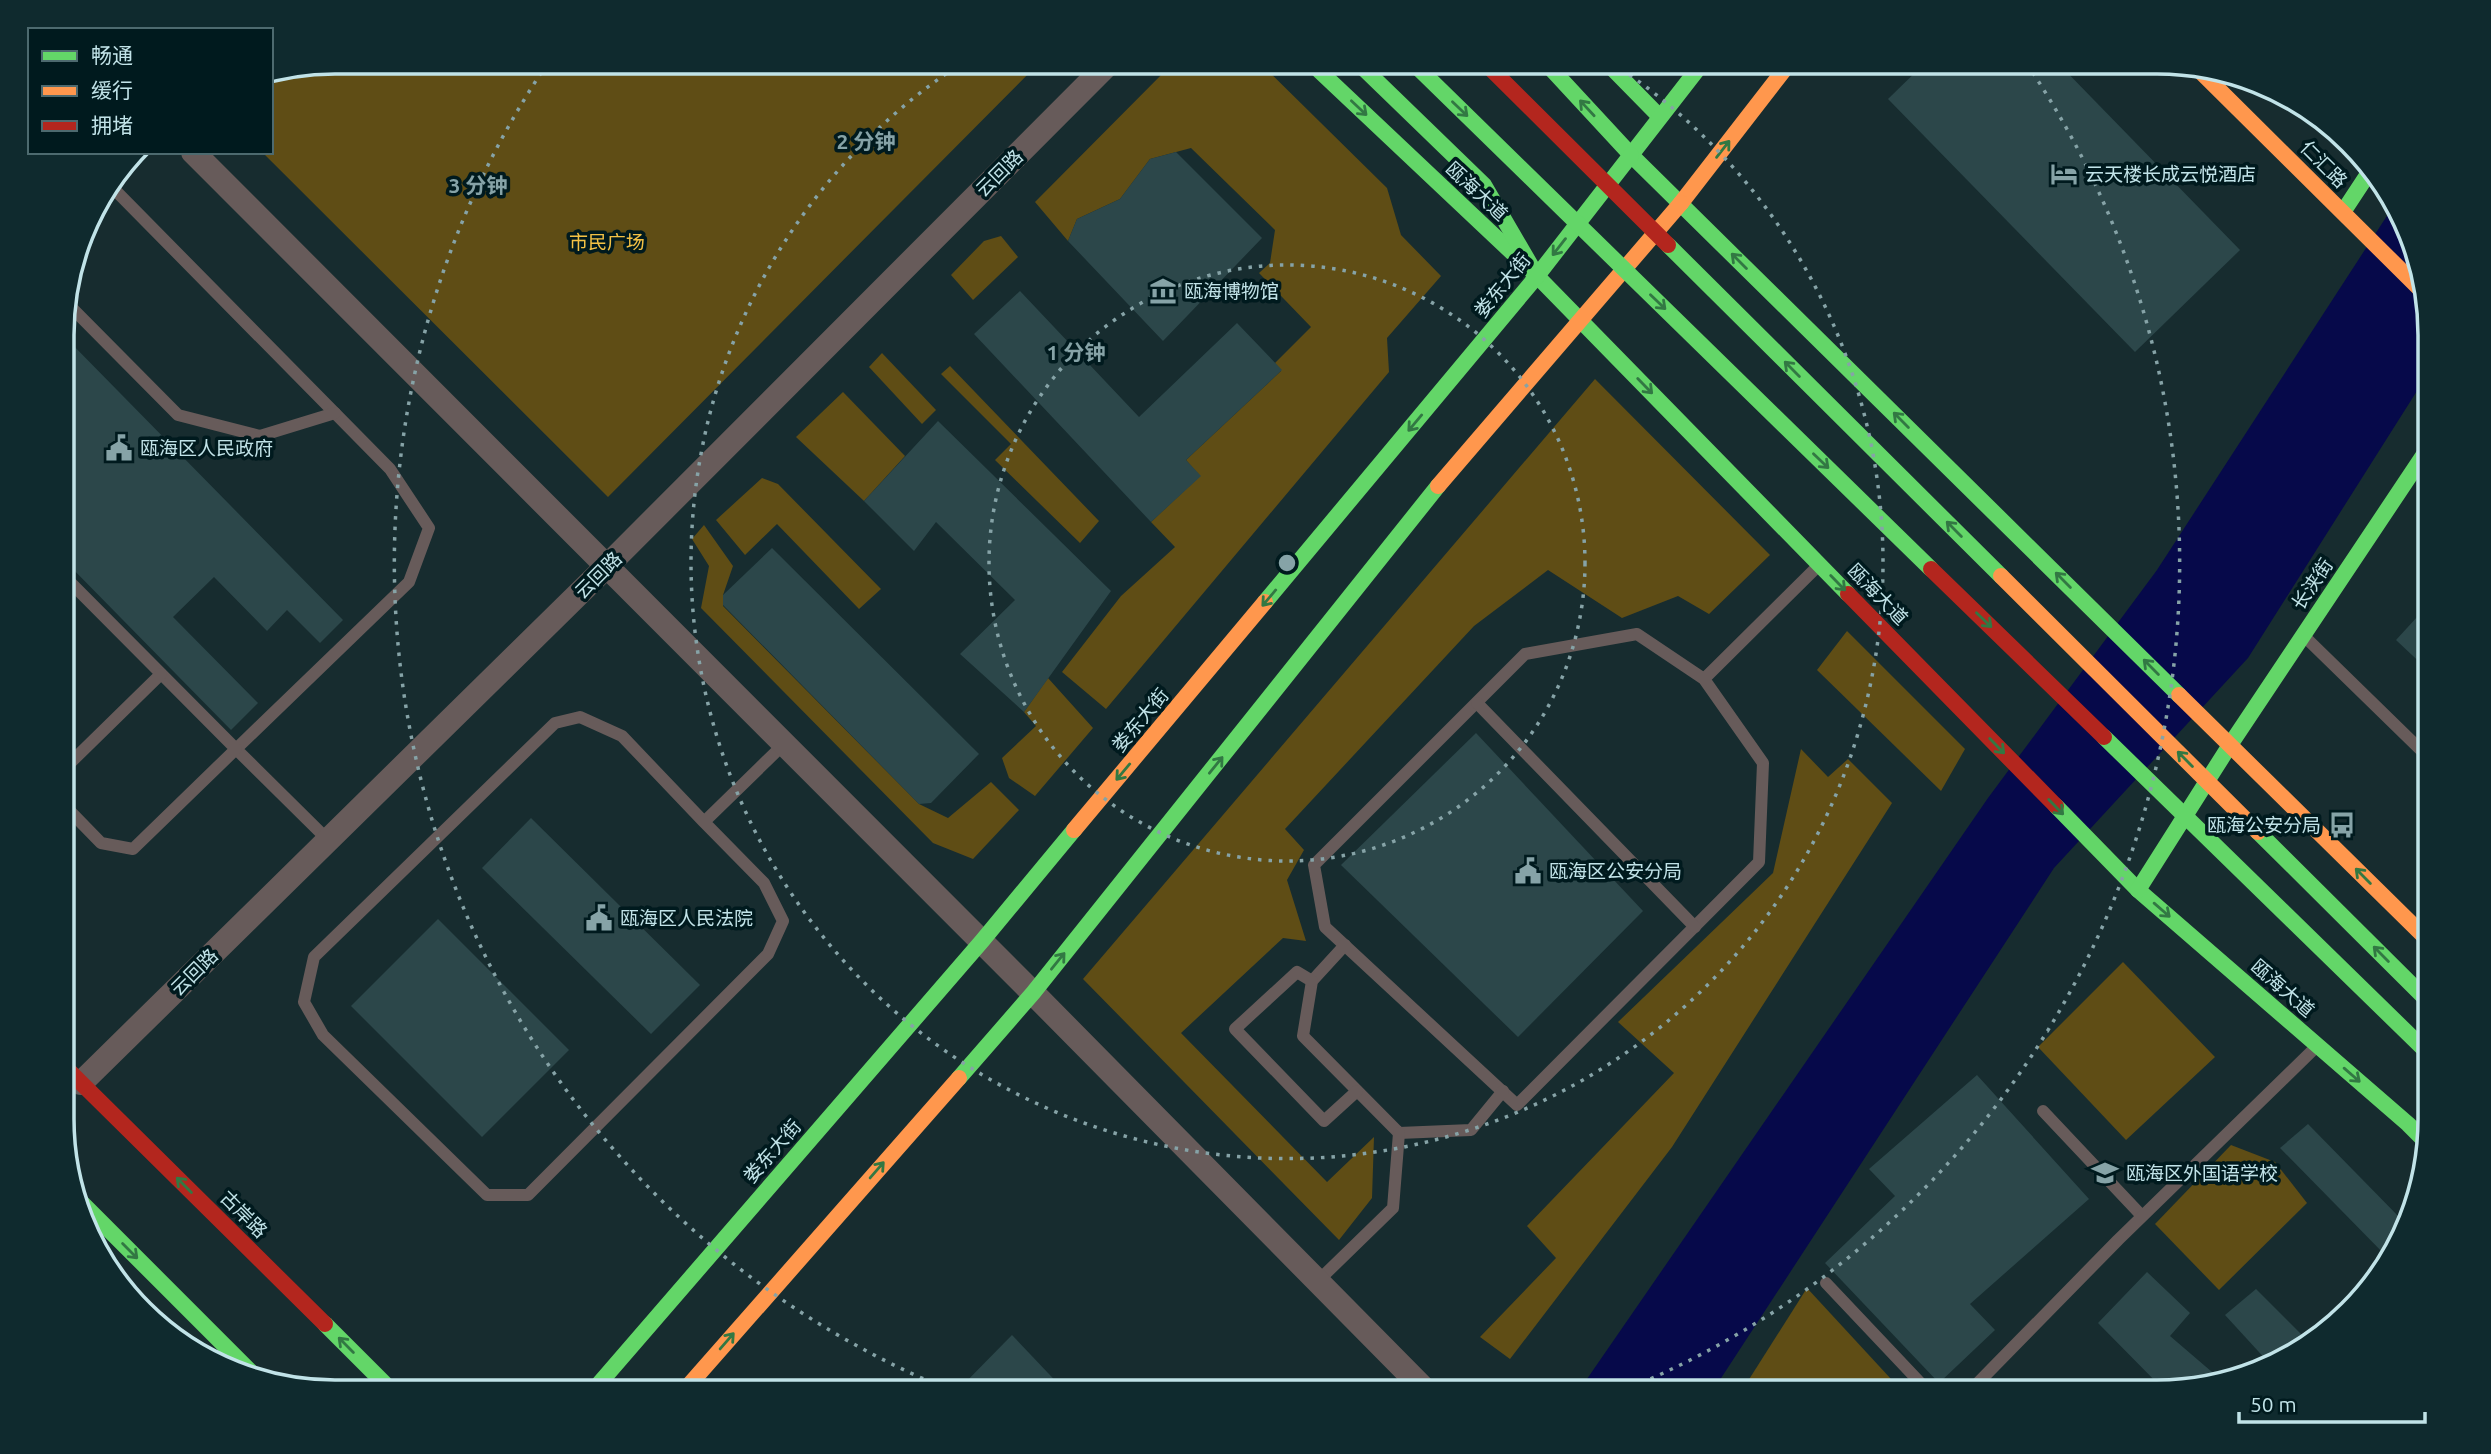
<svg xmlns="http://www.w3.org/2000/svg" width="2491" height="1454" font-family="Ubuntu,'Noto Sans SC',sans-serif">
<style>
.green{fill:#5f4d15}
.water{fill:#06094a}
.building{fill:#2c474a}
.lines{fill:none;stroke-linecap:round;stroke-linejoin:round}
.lane{stroke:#675b5a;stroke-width:12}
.street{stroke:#675b5a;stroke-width:24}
.fast{stroke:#63d668;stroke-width:16}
.slow{stroke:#ff974d;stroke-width:16}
.jam{stroke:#b3261e;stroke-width:16}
.fast-bridge{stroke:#63d668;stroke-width:16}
.slow-bridge{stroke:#ff974d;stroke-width:16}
.jam-bridge{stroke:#b3261e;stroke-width:16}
.oneway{stroke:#327843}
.ring{fill:none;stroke:#86a3a7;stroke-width:3.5;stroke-dasharray:3.5 7}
.labels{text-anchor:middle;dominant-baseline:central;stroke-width:7;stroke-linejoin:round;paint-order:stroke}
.street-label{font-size:19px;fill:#c1e3e8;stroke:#001a1e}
.poi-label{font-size:19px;fill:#c1e3e8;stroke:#001a1e;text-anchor:start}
.park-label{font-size:19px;fill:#f3c245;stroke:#001a1e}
.rim{fill:none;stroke:#c1e3e8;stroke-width:3.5}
.centre{fill:#86a3a7;stroke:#001a1e;stroke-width:3.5}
.ring-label{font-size:21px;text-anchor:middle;font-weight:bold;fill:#86a3a7;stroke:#001a1e;stroke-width:7;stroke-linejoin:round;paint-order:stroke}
</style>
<rect width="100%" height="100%" fill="#172c2f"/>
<g class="green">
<polygon points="335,61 1041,61 608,497 262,152 271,152 271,74"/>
<polygon points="1175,61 1258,61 1387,188 1401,235 1441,276 1387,338 1389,372 1106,709 1062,672 1121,596 1175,547 1151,522 1200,476 1186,460 1281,371 1275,363 1311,327 1259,273 1270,263 1275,230 1191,148 1150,159 1120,199 1077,219 1068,241 1035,202"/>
<polygon points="1001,236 1018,257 973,300 951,275 984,241"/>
<polygon points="882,353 936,410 922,424 869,367"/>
<polygon points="950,366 1099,521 1080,543 995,460 1011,444 941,374"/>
<polygon points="1595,379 1770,555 1709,614 1678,596 1622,618 1548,570 1474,626 1285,829 1304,850 1287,880 1306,941 1283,938 1181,1033 1327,1182 1374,1137 1372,1198 1339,1240 1083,979"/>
<polygon points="843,392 905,456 864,501 796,437"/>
<polygon points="762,478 778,484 881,589 859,609 777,524 745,555 716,520"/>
<polygon points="704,525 733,566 723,595 723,606 919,804 948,818 991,782 1019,810 973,859 933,843 701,608 709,566 692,539"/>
<polygon points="1847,631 1965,749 1941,791 1817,670"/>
<polygon points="1048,678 1093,728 1035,796 1009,778 1002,758 1036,726 1024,712"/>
<polygon points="1801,749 1828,777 1848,759 1892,803 1672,1147 1510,1359 1480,1337 1556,1258 1527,1226 1674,1073 1618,1022 1773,873"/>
<polygon points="2123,962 2215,1057 2126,1140 2038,1047"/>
<polygon points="2231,1145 2275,1162 2307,1203 2219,1290 2155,1224"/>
<polygon points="1807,1288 1903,1392 1741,1392"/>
</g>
<polygon class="water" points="2394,205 2415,247 2429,317 2429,372 2248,658 2054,868 1712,1392 1578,1392 1988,798 2157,570"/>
<g class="building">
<polygon points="1927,61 2056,61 2240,250 2135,352 1888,99"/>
<polygon points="1176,152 1262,238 1163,341 1068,241 1077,219 1120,199 1150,159"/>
<polygon points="1020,291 1139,417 1237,323 1282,370 1186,460 1201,476 1151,522 974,334"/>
<polygon points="64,336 343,620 320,643 287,610 267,631 214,577 173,617 258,703 231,730 64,560"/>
<polygon points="938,421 1111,591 1024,712 960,654 1015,600 936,522 914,551 864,501"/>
<polygon points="772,548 979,754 931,803 919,804 723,605 723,595"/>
<polygon points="2429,604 2429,671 2396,640"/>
<polygon points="1476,733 1643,911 1518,1037 1341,865"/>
<polygon points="531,818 700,985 651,1034 482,868"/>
<polygon points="438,919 569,1050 482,1137 351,1006"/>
<polygon points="1977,1075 2089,1199 1970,1304 1995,1330 1939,1383 1825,1263 1895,1196 1869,1169"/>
<polygon points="2308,1124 2403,1221 2390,1260 2280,1148"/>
<polygon points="2147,1272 2190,1313 2170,1336 2219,1378 2174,1392 2166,1392 2098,1323"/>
<polygon points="2256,1289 2310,1343 2293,1356 2269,1363 2225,1315"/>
<polygon points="1012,1335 1067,1393 955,1393"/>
</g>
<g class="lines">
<g class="lane">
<polyline points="111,186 390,469 429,528 409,582 236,749 328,840"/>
<polyline points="64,300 178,415 260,436 335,413"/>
<polyline points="64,576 236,749 133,849 101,843 64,805"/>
<polyline points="2304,636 2429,758"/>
<polyline points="1704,679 1763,763 1759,862 1517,1105 1325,927 1314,865 1525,654 1637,634 1704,679 1817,567"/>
<polyline points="1477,703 1695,927"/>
<polyline points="64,769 161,674"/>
<polyline points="704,822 764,883 783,921 768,954 528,1195 487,1195 323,1035 304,1002 314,957 555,723 580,717 622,736 704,822 784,744"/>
<polyline points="1345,945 1312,981 1303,1036 1399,1133 1471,1130 1503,1091"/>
<polyline points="1312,981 1297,972 1235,1029 1324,1121 1357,1091"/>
<polyline points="2043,1111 2142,1216"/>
<polyline points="1318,1281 1393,1208 1399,1133"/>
<polyline points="1826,1283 1929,1392"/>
<polyline points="1969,1392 2118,1240 2315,1048"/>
</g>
<g class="street">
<polyline points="193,152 1033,993 1427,1392"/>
<polyline points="81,1083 607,566 1111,61"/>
</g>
<g class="fast">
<polyline points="1309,61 1537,276 1848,594"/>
<polyline points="1356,61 1484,185 1537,276"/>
<polyline points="1544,61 1631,155 2179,695"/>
<polyline points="1605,61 1660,117"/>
<polyline points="1631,155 1704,61"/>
<polyline points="2343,212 2370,171"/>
<polyline points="1265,602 1537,276 1631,155"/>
<polyline points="2056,806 2138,890 2408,1124 2427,1143"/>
<polyline points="2138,890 2230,745 2429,447"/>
<polyline points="959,1078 1033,993 1438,486"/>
<polyline points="81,1202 261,1382"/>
<polyline points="325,1324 394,1393"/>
<polyline points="591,1393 982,941 1074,830"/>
</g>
<g class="slow">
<polyline points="2195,66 2424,293"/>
<polyline points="1681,203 1791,61"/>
<polyline points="1438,486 1681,203"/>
<polyline points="2179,695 2429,941"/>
<polyline points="1074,830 1265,602"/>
<polyline points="682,1393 959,1078"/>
</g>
<g class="jam">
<polyline points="1848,594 2056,806"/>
<polyline points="64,1066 325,1324"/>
</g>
<g class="fast-bridge">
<polyline points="1411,61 1931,569"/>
<polyline points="1668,245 2001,576"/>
<polyline points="2104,737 2429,1054"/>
<polyline points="2258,832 2429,1002"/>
</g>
<polyline class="slow-bridge" points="2001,576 2258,832"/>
<g class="jam-bridge">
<polyline points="1483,61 1668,245"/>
<polyline points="1931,569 2104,737"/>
</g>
</g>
<defs><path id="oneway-shaft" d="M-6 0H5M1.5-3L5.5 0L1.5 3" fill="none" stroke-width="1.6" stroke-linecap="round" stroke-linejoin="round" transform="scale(1.75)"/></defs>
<g class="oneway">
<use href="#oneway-shaft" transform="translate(1359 108) rotate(43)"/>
<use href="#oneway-shaft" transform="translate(1587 108) rotate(-133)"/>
<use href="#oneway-shaft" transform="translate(1460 109) rotate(44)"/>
<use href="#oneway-shaft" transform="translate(1723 149) rotate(-52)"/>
<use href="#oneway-shaft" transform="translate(1559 247) rotate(128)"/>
<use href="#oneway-shaft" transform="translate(1739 261) rotate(-135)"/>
<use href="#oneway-shaft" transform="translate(1658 302) rotate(44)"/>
<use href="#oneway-shaft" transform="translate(1792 369) rotate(-135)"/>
<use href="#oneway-shaft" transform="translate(1645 386) rotate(46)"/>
<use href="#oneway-shaft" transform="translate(1901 420) rotate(-135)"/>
<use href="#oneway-shaft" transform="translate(1415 423) rotate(130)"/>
<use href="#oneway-shaft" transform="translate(1821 461) rotate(44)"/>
<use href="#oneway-shaft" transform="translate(1954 529) rotate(-135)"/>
<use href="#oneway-shaft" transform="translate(2063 580) rotate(-135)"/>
<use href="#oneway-shaft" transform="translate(1838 583) rotate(46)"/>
<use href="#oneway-shaft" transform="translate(1269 598) rotate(130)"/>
<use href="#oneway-shaft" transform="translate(1984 620) rotate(44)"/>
<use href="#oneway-shaft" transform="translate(2151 667) rotate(-135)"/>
<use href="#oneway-shaft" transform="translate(1997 746) rotate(46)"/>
<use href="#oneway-shaft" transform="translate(2185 759) rotate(-135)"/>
<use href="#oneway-shaft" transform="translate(1216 765) rotate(-51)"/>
<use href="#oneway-shaft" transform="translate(1123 772) rotate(130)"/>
<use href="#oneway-shaft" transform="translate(2056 807) rotate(46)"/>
<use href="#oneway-shaft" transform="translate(2363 876) rotate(-135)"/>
<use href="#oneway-shaft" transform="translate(2162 910) rotate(41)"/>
<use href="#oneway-shaft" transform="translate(2381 954) rotate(-135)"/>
<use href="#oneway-shaft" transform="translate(1058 961) rotate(-51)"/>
<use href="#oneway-shaft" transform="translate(2352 1075) rotate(41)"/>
<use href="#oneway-shaft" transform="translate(877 1170) rotate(-49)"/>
<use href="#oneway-shaft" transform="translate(184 1185) rotate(-135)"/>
<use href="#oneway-shaft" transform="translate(130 1251) rotate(45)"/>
<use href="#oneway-shaft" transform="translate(727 1341) rotate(-49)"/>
<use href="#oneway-shaft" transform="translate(346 1345) rotate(-135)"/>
</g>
<g class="ring">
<circle cx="1287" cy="563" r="298"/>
<path d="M1612 63A596 596 0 1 1 962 63"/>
<path d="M952 1391A893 893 0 0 1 547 64M2027 64A893 893 0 0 1 1622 1391"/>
</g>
<defs>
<g id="hotel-bare" transform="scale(2.1)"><path d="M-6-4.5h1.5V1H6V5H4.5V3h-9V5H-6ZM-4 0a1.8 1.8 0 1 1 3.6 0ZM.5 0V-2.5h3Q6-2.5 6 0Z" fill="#86a3a7" stroke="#001a1e" stroke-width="2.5" paint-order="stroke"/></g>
<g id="museum-bare" transform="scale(2.1)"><path d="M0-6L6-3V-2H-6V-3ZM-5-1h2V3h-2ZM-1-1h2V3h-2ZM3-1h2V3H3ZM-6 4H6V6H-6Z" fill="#86a3a7" stroke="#001a1e" stroke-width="2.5" paint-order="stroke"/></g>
<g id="civic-bare" transform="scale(2.1)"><path d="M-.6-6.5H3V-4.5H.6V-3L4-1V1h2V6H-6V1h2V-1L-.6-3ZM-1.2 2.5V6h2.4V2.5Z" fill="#86a3a7" stroke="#001a1e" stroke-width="2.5" paint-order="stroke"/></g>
<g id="bus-bare" transform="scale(2.1)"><path d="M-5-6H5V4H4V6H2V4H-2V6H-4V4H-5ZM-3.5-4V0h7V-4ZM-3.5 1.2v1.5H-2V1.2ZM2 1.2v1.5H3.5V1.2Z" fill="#86a3a7" stroke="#001a1e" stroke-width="2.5" paint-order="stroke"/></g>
<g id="school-bare" transform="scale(2.1)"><path d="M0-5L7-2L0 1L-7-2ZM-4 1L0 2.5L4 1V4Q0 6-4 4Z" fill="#86a3a7" stroke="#001a1e" stroke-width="2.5" paint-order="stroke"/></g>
</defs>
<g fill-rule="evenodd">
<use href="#hotel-bare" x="2064" y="174"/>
<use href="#museum-bare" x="1163" y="291"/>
<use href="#civic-bare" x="119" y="448"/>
<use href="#bus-bare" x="2342" y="825"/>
<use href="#civic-bare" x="1528" y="871"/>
<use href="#civic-bare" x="599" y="918"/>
<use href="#school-bare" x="2105" y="1173"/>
</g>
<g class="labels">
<g class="street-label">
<text transform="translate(2324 164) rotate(45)">仁汇路</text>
<text transform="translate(999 173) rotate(-45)">云回路</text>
<text transform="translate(1477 191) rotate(43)">瓯海大道</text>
<text transform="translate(1502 285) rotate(-51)">娄东大街</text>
<text transform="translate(598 575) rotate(-45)">云回路</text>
<text transform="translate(2312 584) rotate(-56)">长浃街</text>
<text transform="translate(1878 594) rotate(46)">瓯海大道</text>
<text transform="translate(1140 720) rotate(-50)">娄东大街</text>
<text transform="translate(194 972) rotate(-45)">云回路</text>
<text transform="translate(2283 988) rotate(41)">瓯海大道</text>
<text transform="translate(772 1151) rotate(-49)">娄东大街</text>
<text transform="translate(244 1214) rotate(45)">古岸路</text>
</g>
<g class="poi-label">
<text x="2085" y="174">云天楼长成云悦酒店</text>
<text x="1184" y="291">瓯海博物馆</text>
<text x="140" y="448">瓯海区人民政府</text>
<text x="2321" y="825" text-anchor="end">瓯海公安分局</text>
<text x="1549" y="871">瓯海区公安分局</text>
<text x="620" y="918">瓯海区人民法院</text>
<text x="2126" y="1173">瓯海区外国语学校</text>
</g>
<g class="park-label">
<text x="607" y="242">市民广场</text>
</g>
</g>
<path d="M0 0H2491V1454H0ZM335 74H2157A261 261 0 0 1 2418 335V1119A261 261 0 0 1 2157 1380H335A261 261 0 0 1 74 1119V335A261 261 0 0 1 335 74Z" fill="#0f2a2e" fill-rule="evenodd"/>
<path class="rim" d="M335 74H2157A261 261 0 0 1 2418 335V1119A261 261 0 0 1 2157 1380H335A261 261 0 0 1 74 1119V335A261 261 0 0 1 335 74Z"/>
<circle cx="1287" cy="563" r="10" class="centre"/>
<g class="ring-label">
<text x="866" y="149">2 分钟</text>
<text x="478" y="193">3 分钟</text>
<text x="1076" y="360">1 分钟</text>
</g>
<rect x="28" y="28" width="245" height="126" fill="#001a1e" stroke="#4d6a6f" stroke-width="2"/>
<rect x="42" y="51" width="35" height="10" fill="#63d668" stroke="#4d6a6f" stroke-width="2"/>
<text x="91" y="63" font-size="21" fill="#c1e3e8">畅通</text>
<rect x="42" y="86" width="35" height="10" fill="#ff974d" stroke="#4d6a6f" stroke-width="2"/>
<text x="91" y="98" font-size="21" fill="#c1e3e8">缓行</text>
<rect x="42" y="121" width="35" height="10" fill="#b3261e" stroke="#4d6a6f" stroke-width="2"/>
<text x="91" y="133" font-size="21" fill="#c1e3e8">拥堵</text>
<path d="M2239 1412v10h186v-10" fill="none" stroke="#c1e3e8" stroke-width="3.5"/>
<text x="2250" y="1412" font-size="21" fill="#c1e3e8" stroke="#001a1e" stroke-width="5" paint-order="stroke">50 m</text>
</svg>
